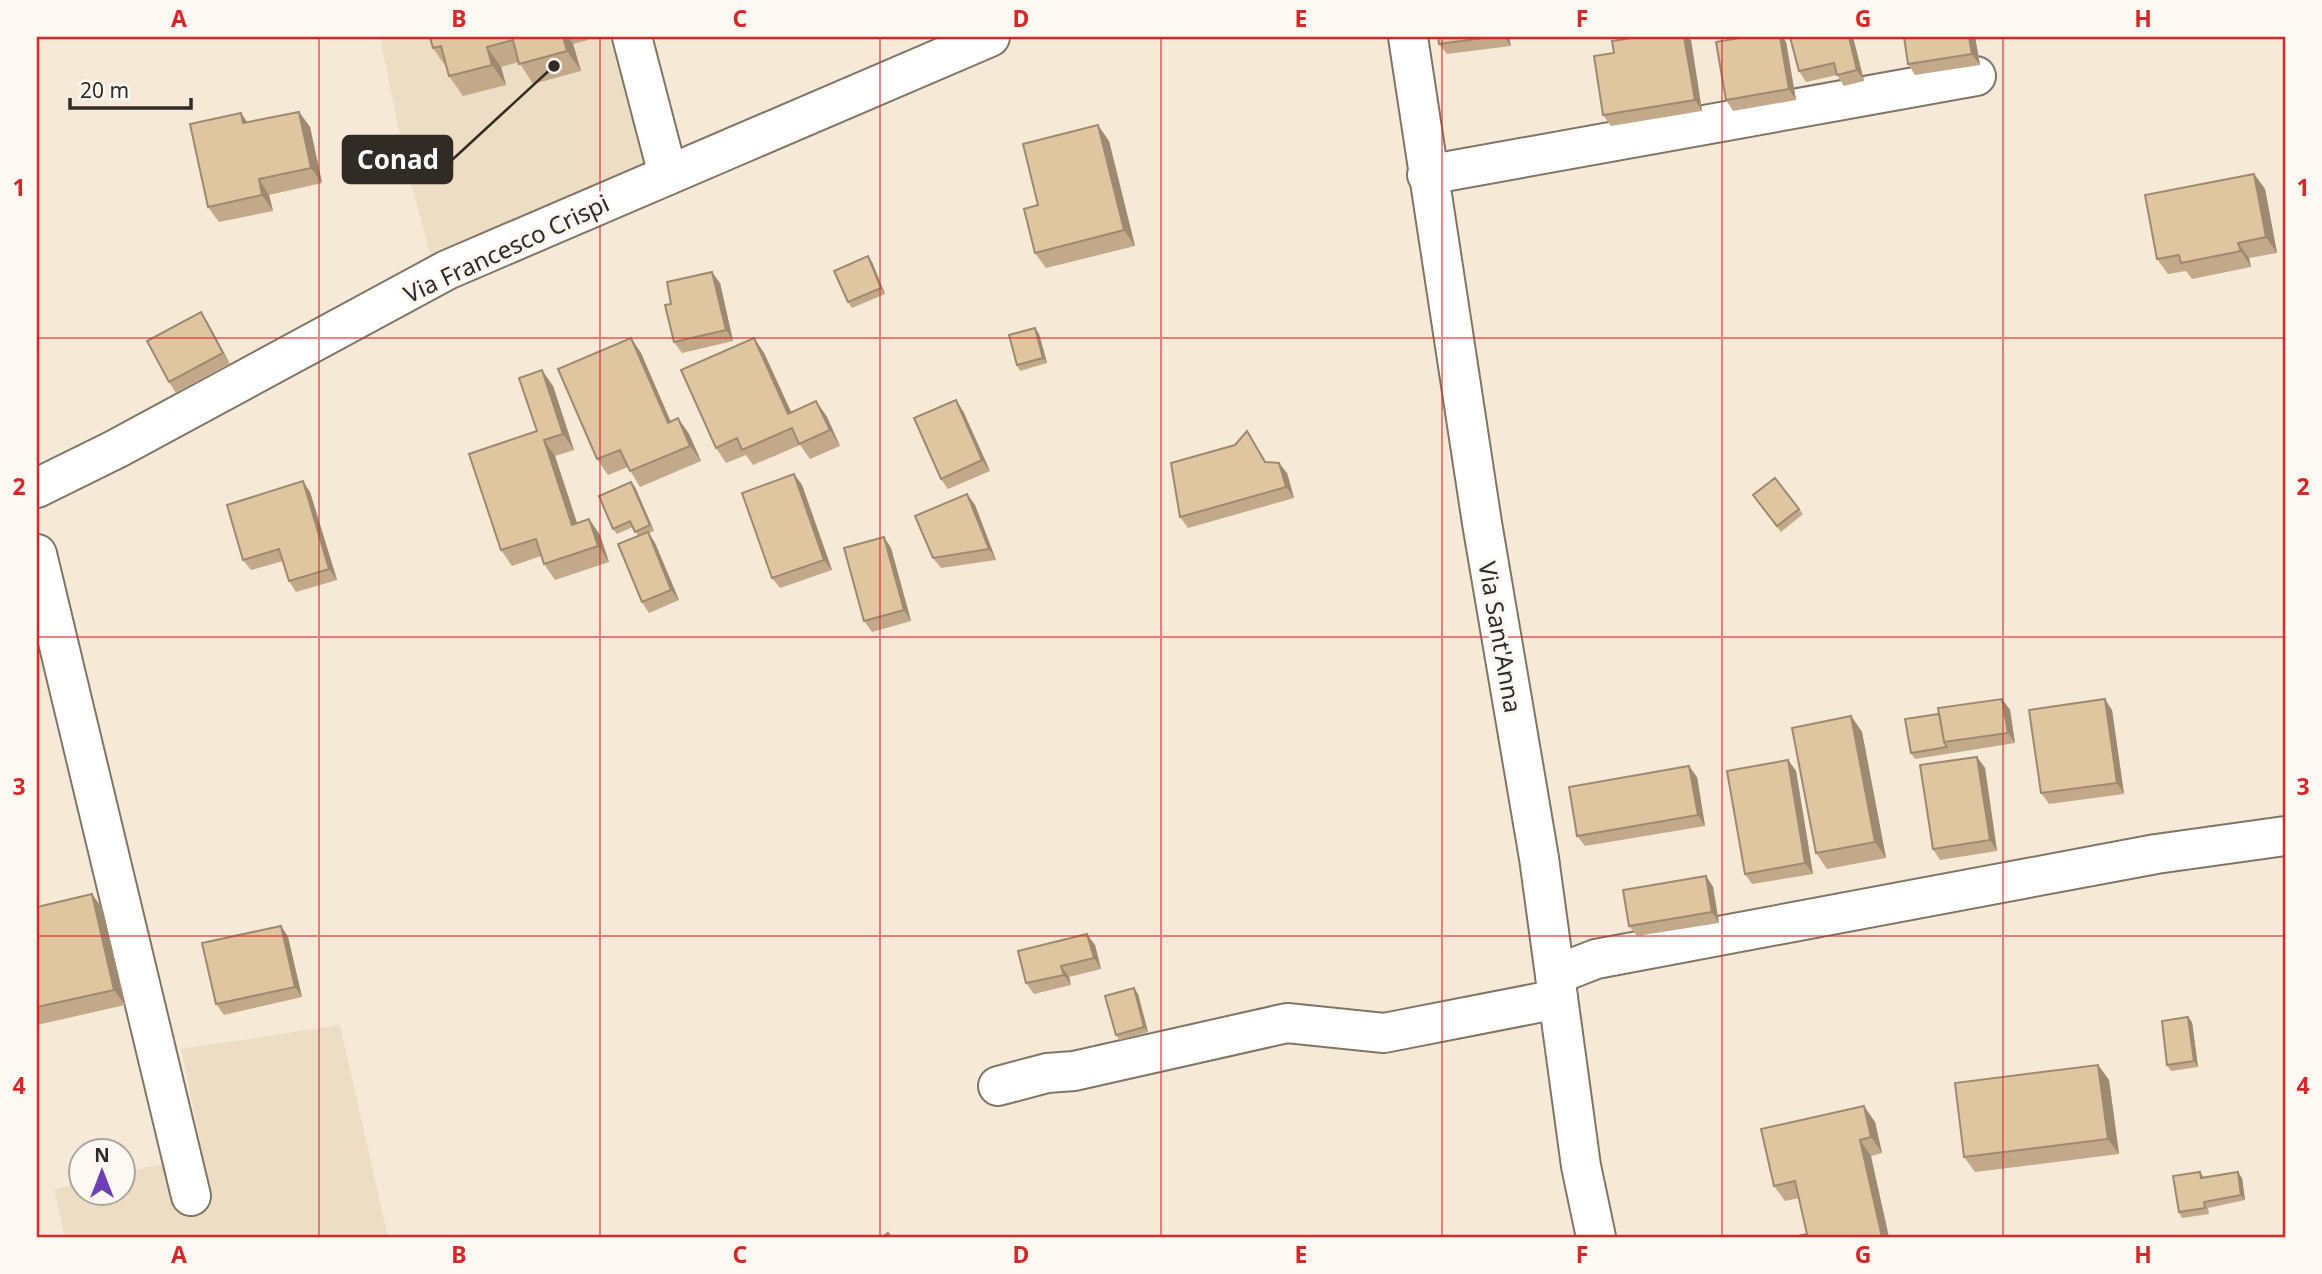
<svg xmlns="http://www.w3.org/2000/svg" width="2322" height="1274" font-family="'Noto Sans',sans-serif">
<style>
.built{fill:#eeddc5}
.lines{fill:none;stroke-linecap:round;stroke-linejoin:round}
.minor-casing{stroke:#817666;stroke-width:42}
.minor{stroke:#fff;stroke-width:38}
.wall{fill:#c1a98a}
.shaded-wall{fill:#9d8a71}
.building{fill:#e0c5a1;stroke:#9d8a71;stroke-width:2}
.grid{fill:none;stroke:#d62828;stroke-width:2;stroke-opacity:0.55}
.labels{text-anchor:middle;dominant-baseline:central;stroke-width:7;stroke-linejoin:round;paint-order:stroke}
.street-label{font-size:24px;fill:#302b24;stroke:#fdf8f1}
.leader{fill:none;stroke:#302b24;stroke-width:2.5}
.callout-dot{fill:#302b24;stroke:#fdf8f1;stroke-width:2.5}
.callout{fill:#302b24;stroke:#302b24;stroke-width:2.5}
.callout-label{font-size:26px;text-anchor:middle;font-weight:bold;fill:#fff}
.neatline{fill:none;stroke:#d62828;stroke-width:2.5}
.grid-label{font-size:23px;text-anchor:middle;font-weight:bold;fill:#d62828}
</style>
<rect width="100%" height="100%" fill="#f6e9d7"/>
<g class="built">
<polygon points="380,37 633,37 668,175 436,276 405,160"/>
<polygon points="340,1025 388,1237 65,1237 54,1190 80,1183 80,1194 122,1194 123,1173 203,1154 181,1049"/>
</g>
<g class="lines">
<g class="minor-casing">
<g id="minor">
<polyline points="632,37 668,175"/>
<polyline points="1408,37 1482,523 1539,858 1581,1166 1596,1237"/>
<polyline points="1427,175 1976,76"/>
<polyline points="37,488 116,449 447,270 990,37"/>
<polyline points="37,554 191,1196"/>
<polyline points="1555,975 1596,959 2156,854 2285,836"/>
<polyline points="998,1086 1047,1073 1074,1071 1287,1023 1384,1033 1558,999"/>
</g>
</g>
<use href="#minor" class="minor"/>
</g>
<g class="wall">
<polygon points="430,37 587,37 588,40 573,44 581,71 533,84 519,62 501,67 506,85 463,96 449,76 446,67 433,48"/>
<polygon points="1438,37 1509,37 1511,46 1447,54 1439,44"/>
<polygon points="1639,37 1688,37 1691,40 1702,111 1611,126 1603,115 1614,53"/>
<polygon points="1790,37 1853,37 1864,81 1844,86 1837,75 1806,82 1799,71"/>
<polygon points="1975,37 1980,65 1915,75 1908,64"/>
<polygon points="1786,42 1796,100 1733,111 1726,100"/>
<polygon points="299,112 310,127 322,183 269,195 273,211 219,222 208,207 248,122"/>
<polygon points="1109,141 1135,246 1046,268 1035,253 1038,205"/>
<polygon points="2254,174 2265,189 2277,253 2249,258 2251,267 2192,279 2186,271 2168,274 2157,259"/>
<polygon points="868,256 872,262 885,294 852,308 848,302"/>
<polygon points="720,283 733,341 682,353 674,342 671,304"/>
<polygon points="201,312 208,323 230,364 176,393 169,382"/>
<polygon points="1035,328 1039,334 1047,363 1020,371 1017,365"/>
<polygon points="631,338 641,353 671,422 678,418 689,434 701,461 640,487 628,467 608,475 597,459"/>
<polygon points="754,338 764,353 791,412 816,401 827,417 840,446 810,459 800,445 753,465 746,455 726,463 716,448"/>
<polygon points="553,386 574,450 555,456 577,524 589,519 600,535 609,562 555,580 544,564 541,556 512,566 501,550 537,431"/>
<polygon points="963,411 990,471 948,489 941,479"/>
<polygon points="1247,431 1266,462 1287,473 1294,498 1188,528 1180,517"/>
<polygon points="794,474 802,485 832,570 780,588 772,578"/>
<polygon points="1775,478 1803,514 1781,532 1757,501"/>
<polygon points="635,487 654,531 649,533 655,543 679,600 649,613 642,602 638,536 633,527 617,534 613,529"/>
<polygon points="310,492 337,580 296,592 289,581 283,561 251,570 243,560"/>
<polygon points="967,494 975,505 996,560 941,568 933,558"/>
<polygon points="891,548 911,621 872,632 864,621"/>
<polygon points="2002,699 2010,710 2015,743 1915,759 1911,753 1939,714"/>
<polygon points="2112,710 2124,794 2049,804 2041,793"/>
<polygon points="1851,716 1862,732 1886,858 1827,869 1816,853"/>
<polygon points="1977,757 1985,768 1997,851 1940,860 1933,849"/>
<polygon points="1788,760 1796,771 1813,874 1752,884 1745,874"/>
<polygon points="1697,777 1705,826 1585,846 1577,836"/>
<polygon points="1706,876 1713,887 1719,923 1637,936 1629,926"/>
<polygon points="92,894 103,910 125,1005 37,1025 37,907"/>
<polygon points="281,926 288,937 302,997 224,1015 216,1004"/>
<polygon points="1095,945 1101,969 1069,977 1071,985 1034,994 1026,983"/>
<polygon points="1134,988 1138,994 1148,1032 1120,1040 1116,1035"/>
<polygon points="2192,1022 2198,1067 2171,1071 2167,1065"/>
<polygon points="2098,1065 2109,1080 2119,1154 1975,1172 1964,1157"/>
<polygon points="1875,1122 1882,1153 1871,1156 1807,1234 1799,1198 1785,1201 1774,1186"/>
<polygon points="2200,1172 2204,1177 2242,1178 2245,1200 2208,1208 2209,1214 2182,1218 2179,1212"/>
</g>
<g class="shaded-wall">
<polygon points="563,37 568,37 573,44 581,71 567,51"/>
<polygon points="1504,37 1509,37 1511,46"/>
<polygon points="1684,37 1688,37 1691,40 1702,111 1695,100"/>
<polygon points="1780,37 1783,37 1786,42 1796,100 1789,89"/>
<polygon points="1849,37 1853,37 1864,81 1857,70"/>
<polygon points="1969,37 1975,37 1980,65 1972,54"/>
<polygon points="487,47 501,67 506,85 492,65"/>
<polygon points="299,112 310,127 322,183 311,168"/>
<polygon points="241,113 252,129 243,123"/>
<polygon points="1098,125 1109,141 1135,246 1124,230"/>
<polygon points="2254,174 2265,189 2277,253 2266,237"/>
<polygon points="259,179 269,195 273,211 262,195"/>
<polygon points="2238,243 2249,258 2251,267 2241,251"/>
<polygon points="868,256 872,262 885,294 881,288"/>
<polygon points="712,272 720,283 733,341 726,330"/>
<polygon points="201,312 208,323 230,364 223,353"/>
<polygon points="1035,328 1039,334 1047,363 1043,358"/>
<polygon points="631,338 641,353 678,439 668,423"/>
<polygon points="754,338 764,353 799,429 788,414"/>
<polygon points="542,370 553,386 574,450 563,434"/>
<polygon points="956,400 963,411 990,471 982,460"/>
<polygon points="816,401 827,417 840,446 830,430"/>
<polygon points="678,418 689,434 701,461 690,446"/>
<polygon points="544,440 555,456 583,541 572,525"/>
<polygon points="1279,463 1287,473 1294,498 1286,487"/>
<polygon points="794,474 802,485 832,570 824,560"/>
<polygon points="303,481 310,492 337,580 329,569"/>
<polygon points="631,482 635,487 654,531 650,525"/>
<polygon points="967,494 975,505 996,560 989,549"/>
<polygon points="589,519 600,535 609,562 598,546"/>
<polygon points="648,532 655,543 679,600 671,590"/>
<polygon points="884,537 891,548 911,621 904,610"/>
<polygon points="2002,699 2010,710 2015,743 2008,733"/>
<polygon points="2105,699 2112,710 2124,794 2117,783"/>
<polygon points="1851,716 1862,732 1886,858 1875,842"/>
<polygon points="1977,757 1985,768 1997,851 1990,840"/>
<polygon points="1788,760 1796,771 1813,874 1805,863"/>
<polygon points="1689,766 1697,777 1705,826 1698,815"/>
<polygon points="1706,876 1713,887 1719,923 1712,912"/>
<polygon points="92,894 103,910 125,1005 114,990"/>
<polygon points="281,926 288,937 302,997 295,987"/>
<polygon points="1087,934 1095,945 1101,969 1094,958"/>
<polygon points="1061,966 1069,977 1071,985 1064,975"/>
<polygon points="1134,988 1138,994 1148,1032 1144,1027"/>
<polygon points="2188,1017 2192,1022 2198,1067 2194,1061"/>
<polygon points="2098,1065 2109,1080 2119,1154 2108,1139"/>
<polygon points="1864,1106 1875,1122 1882,1153 1871,1137"/>
<polygon points="1860,1140 1871,1156 1889,1237 1882,1237"/>
<polygon points="2238,1172 2242,1178 2245,1200 2241,1195"/>
</g>
<g class="building">
<polygon points="430,37 563,37 567,51 519,64 513,40 487,47 492,65 449,76 441,46 433,48"/>
<polygon points="1438,37 1490,37 1439,44"/>
<polygon points="1639,37 1684,37 1695,100 1603,115 1594,56 1614,53 1612,41"/>
<polygon points="1745,37 1780,37 1789,89 1726,100 1716,42"/>
<polygon points="1790,37 1849,37 1857,70 1837,75 1834,63 1799,71"/>
<polygon points="1904,37 1969,37 1972,54 1908,64"/>
<polygon points="299,112 311,168 259,179 262,195 208,207 190,124 241,113 243,123"/>
<polygon points="1098,125 1124,230 1035,253 1024,209 1038,205 1023,144"/>
<polygon points="2254,174 2266,237 2238,243 2241,251 2181,263 2179,255 2157,259 2145,195"/>
<polygon points="868,256 881,288 848,302 834,271"/>
<polygon points="712,272 726,330 674,342 665,305 671,304 667,282"/>
<polygon points="201,312 223,353 169,382 147,341"/>
<polygon points="1035,328 1043,358 1017,365 1009,335"/>
<polygon points="631,338 668,423 678,418 690,446 630,471 620,450 597,459 558,369"/>
<polygon points="754,338 788,414 816,401 830,430 799,444 792,428 742,450 737,438 716,448 681,370"/>
<polygon points="542,370 563,434 544,440 572,525 589,519 598,546 544,564 536,539 501,550 469,454 537,431 519,378"/>
<polygon points="956,400 982,460 941,479 914,418"/>
<polygon points="1247,431 1265,462 1279,463 1286,487 1180,517 1171,463 1235,445"/>
<polygon points="794,474 824,560 772,578 742,493"/>
<polygon points="1775,478 1799,509 1777,526 1753,495"/>
<polygon points="303,481 329,569 289,581 279,549 243,560 227,505"/>
<polygon points="631,482 650,525 635,532 630,521 613,529 599,496"/>
<polygon points="967,494 989,549 933,558 915,516"/>
<polygon points="648,532 671,590 642,602 618,544"/>
<polygon points="884,537 904,610 864,621 844,548"/>
<polygon points="2002,699 2008,733 1944,742 1938,708"/>
<polygon points="2105,699 2117,783 2041,793 2029,710"/>
<polygon points="1939,714 1944,742 1947,747 1911,753 1905,719"/>
<polygon points="1851,716 1875,842 1816,853 1792,728"/>
<polygon points="1977,757 1990,840 1933,849 1920,765"/>
<polygon points="1788,760 1805,863 1745,874 1727,771"/>
<polygon points="1689,766 1698,815 1577,836 1569,787"/>
<polygon points="1706,876 1712,912 1629,926 1623,890"/>
<polygon points="92,894 114,990 37,1007 37,907"/>
<polygon points="281,926 295,987 216,1004 202,943"/>
<polygon points="1087,934 1094,958 1061,966 1064,975 1026,983 1018,951"/>
<polygon points="1134,988 1144,1027 1116,1035 1105,996"/>
<polygon points="2188,1017 2194,1061 2167,1065 2162,1021"/>
<polygon points="2098,1065 2108,1139 1964,1157 1955,1083"/>
<polygon points="1864,1106 1871,1137 1860,1140 1882,1237 1794,1237 1807,1234 1795,1181 1774,1186 1761,1129"/>
<polygon points="2200,1172 2201,1178 2238,1172 2241,1195 2204,1202 2205,1208 2179,1212 2173,1176"/>
<polygon points="888,1233 891,1237 883,1237"/>
</g>
<path class="grid" d="M319,37V1237M600,37V1237M880,37V1237M1161,37V1237M1442,37V1237M1722,37V1237M2003,37V1237M37,338H2285M37,637H2285M37,936H2285"/>
<g class="labels">
<g class="street-label">
<text transform="translate(506 248) rotate(-25)">Via Francesco Crispi</text>
<text transform="translate(1501 637) rotate(80)">Via Sant'Anna</text>
</g>
</g>
<path class="leader" d="M554 66L452 160"/>
<circle class="callout-dot" cx="554" cy="66" r="7"/>
<rect class="callout" x="343" y="136" width="109" height="47" rx="7"/>
<g class="callout-label">
<text x="398" y="169">Conad</text>
</g>
<rect width="2322" height="1274" fill="none" stroke="#fdf8f1" stroke-width="77"/>
<g transform="translate(102 1172)"><circle r="33" fill="#fdf8f1" stroke="#aba69f" stroke-width="2"/>
<path d="M0-5L12 26L0 18L-12 26Z" fill="#6f3fb7"/>
<text y="-10" font-size="19" font-weight="bold" text-anchor="middle" fill="#302b24">N</text>
</g>
<path d="M70 98v10h121v-10" fill="none" stroke="#302b24" stroke-width="3.5"/>
<text x="80" y="98" font-size="21" fill="#302b24" stroke="#fdf8f1" stroke-width="5" paint-order="stroke">20 m</text>
<rect x="38" y="38" width="2246" height="1198" class="neatline"/>
<g class="grid-label">
<text x="179" y="27">A</text>
<text x="459" y="27">B</text>
<text x="740" y="27">C</text>
<text x="1021" y="27">D</text>
<text x="1301" y="27">E</text>
<text x="1582" y="27">F</text>
<text x="1863" y="27">G</text>
<text x="2143" y="27">H</text>
<text x="19" y="196">1</text>
<text x="2303" y="196">1</text>
<text x="19" y="495">2</text>
<text x="2303" y="495">2</text>
<text x="19" y="795">3</text>
<text x="2303" y="795">3</text>
<text x="19" y="1094">4</text>
<text x="2303" y="1094">4</text>
<text x="179" y="1263">A</text>
<text x="459" y="1263">B</text>
<text x="740" y="1263">C</text>
<text x="1021" y="1263">D</text>
<text x="1301" y="1263">E</text>
<text x="1582" y="1263">F</text>
<text x="1863" y="1263">G</text>
<text x="2143" y="1263">H</text>
</g>
</svg>
